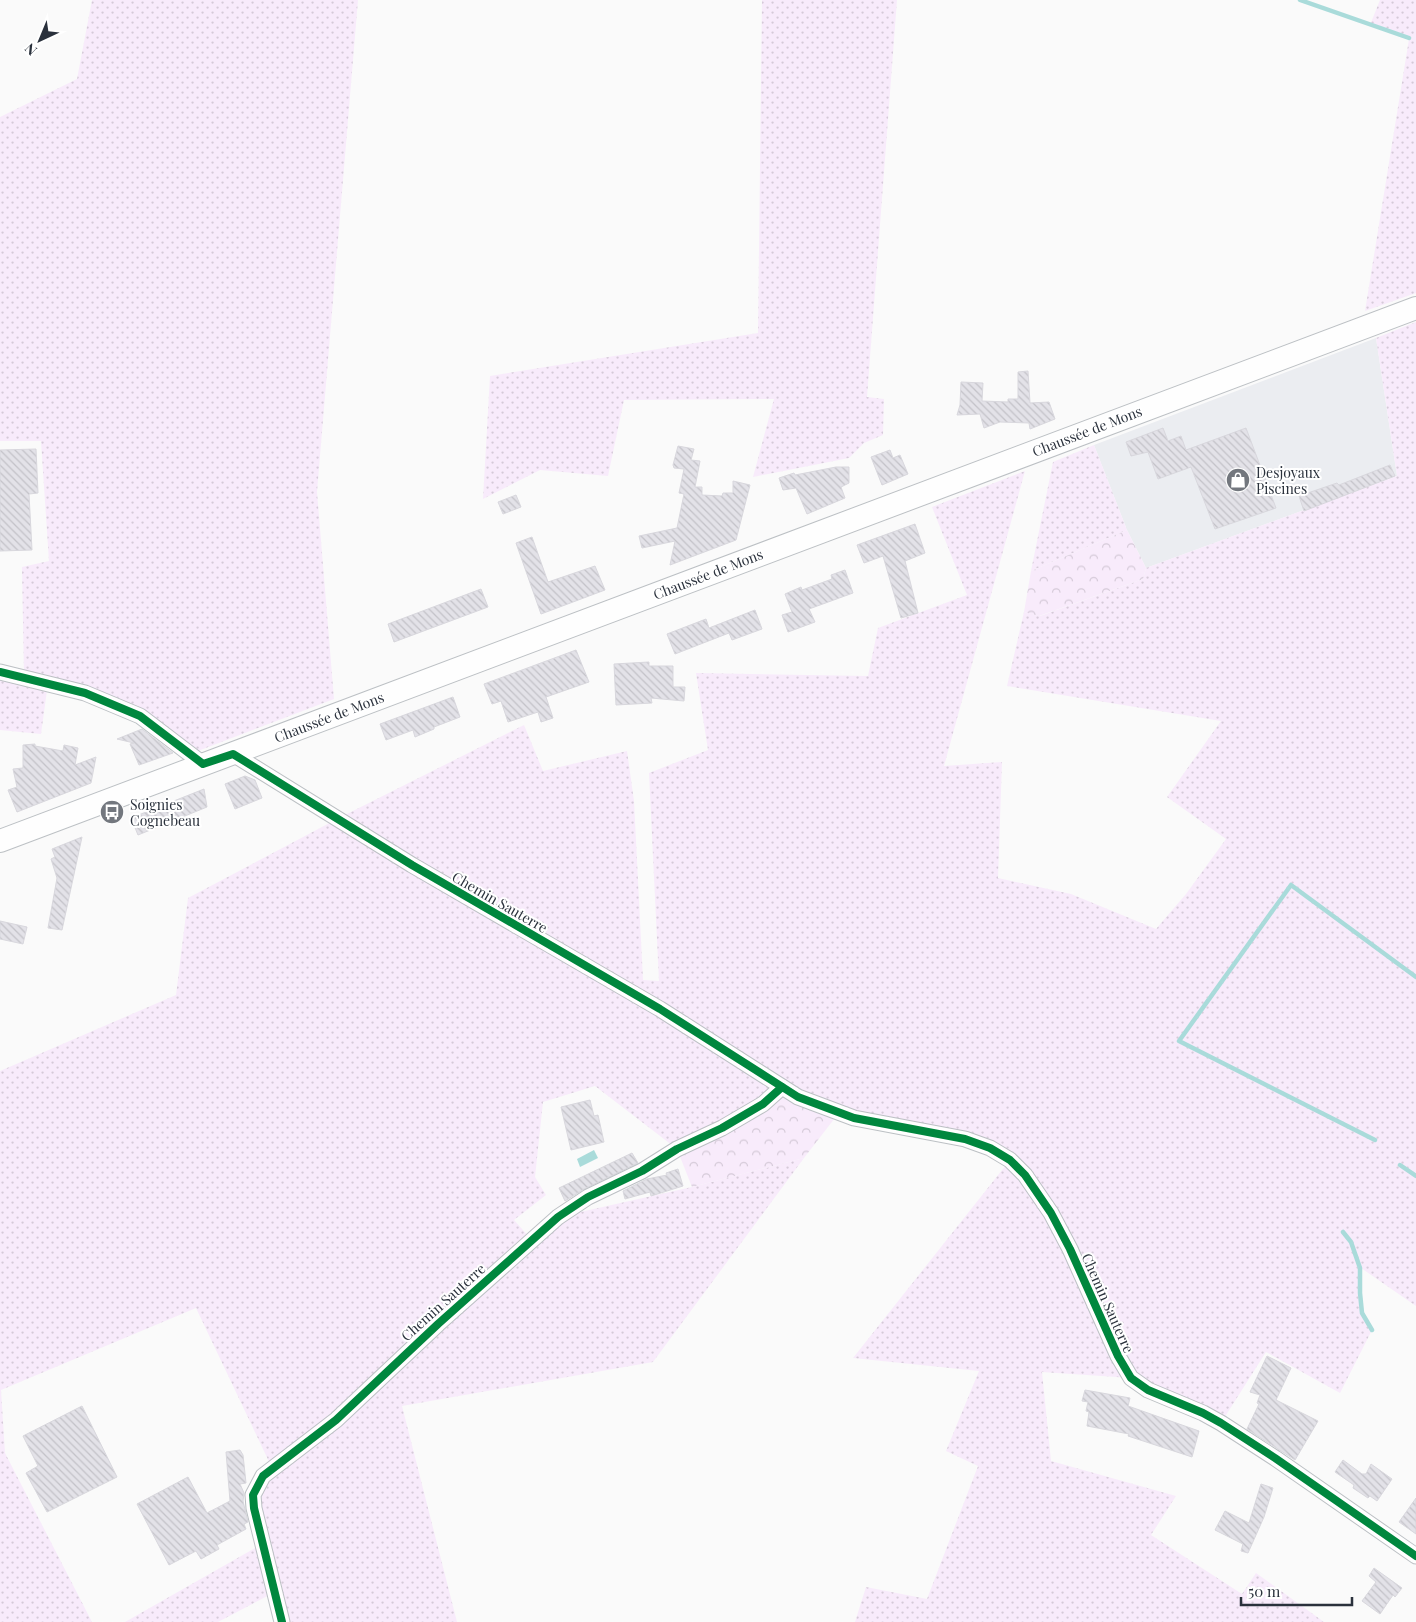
<svg xmlns="http://www.w3.org/2000/svg" width="1416" height="1622" font-family="'Playfair Display',serif">
<style>
.built{fill:#ebedf1}
.green{fill:url(#green-dots)}
.forest{fill:url(#forest-crowns)}
.water{fill:#a9dbda}
.lines{fill:none;stroke-linecap:round;stroke-linejoin:round}
.stream{stroke:#a9dbda;stroke-width:4.5}
.building{fill:url(#building-back-hatch);stroke:#d8d7dd}
.minor-casing{stroke:#bcc0c4;stroke-width:17}
.primary-casing{stroke:#bcc0c4;stroke-width:24}
.minor{stroke:#fefefe;stroke-width:15}
.primary{stroke:#fefefe;stroke-width:22}
.cycleway-casing{stroke:#fff;stroke-width:11}
.cycleway{stroke:#00873e;stroke-width:8}
.labels{text-anchor:middle;dominant-baseline:central;stroke-width:4;stroke-linejoin:round;paint-order:stroke}
.street-label{font-size:14px;fill:#2a313c;stroke:#fff}
.poi-label{font-size:14px;fill:#2a313c;stroke:#fff;text-anchor:start}
</style>
<defs>
<pattern id="green-dots" width="8" height="8" patternUnits="userSpaceOnUse" patternTransform="scale(1.25)"><rect width="8" height="8" fill="#f8ebfb"/><path d="M2 2h.1M6 6h.1" fill="none" stroke="#d5cad8" stroke-width="1.8" stroke-linecap="round"/></pattern>
<pattern id="forest-crowns" width="20" height="18" patternUnits="userSpaceOnUse" patternTransform="scale(1.25)"><rect width="20" height="18" fill="#f8ebfb"/><path d="M2 6a3 3 0 1 1 6 0M12 15a3 3 0 1 1 6 0" fill="none" stroke="#d5cad8"/></pattern>
<pattern id="building-back-hatch" width="6" height="6" patternUnits="userSpaceOnUse" patternTransform="scale(1.25)"><rect width="6" height="6" fill="#e3e2e8"/><path d="M-1 5l2 2M0 0l6 6M5-1l2 2" fill="none" stroke="#c3c2c8"/></pattern>
</defs>
<rect width="100%" height="100%" fill="#fafafa"/>
<polygon class="built" points="1376,338 1397,476 1146,568 1127,530 1094,445"/>
<g class="green">
<polygon points="92,0 358,0 317,492 334,699 190,754 163,733 48,683 41,734 0,730 0,672 24,676 22,567 49,561 41,441 0,441 0,117 77,79"/>
<polygon points="762,0 897,0 867,397 884,399 883,435 864,443 849,458 753,477 774,399 624,400 608,476 540,470 483,499 490,376 758,333"/>
<polygon points="1380,0 1416,0 1416,293 1365,311 1409,39 1370,25"/>
<path d="M1416,322V1306L1361,1268C1360,1295 1359,1306 1372,1330L1340,1393L1266,1352L1221,1423L1131,1378L1042,1372L1051,1461L1176,1496L1151,1535L1242,1594L1256,1573L1324,1622H855L866,1587L927,1599L978,1466L946,1451L979,1371L853,1358L1010,1160L990,1148L838,1114L677,1149L595,1086L543,1102L535,1177L546,1195L514,1220L531,1239L558,1217L692,1187L804,1158L653,1362L402,1406L457,1622H282L275,1592L218,1622H125L262,1544L254,1508L272,1468L196,1308L1,1390L5,1453L92,1622H0V1071L176,995L188,898L337,819L524,725L543,771L627,751L634,801L643,980L659,981L649,773L708,750L696,673L868,676L878,628L967,595L932,507L1025,471L944,766L1002,762L998,878L1071,894L1156,929L1186,894L1226,839L1167,797L1221,721L1007,686L1024,612L1040,616L1143,579L1146,568L1397,476L1376,338Z"/>
<polygon points="1094,445 1127,530 1031,571 1053,462"/>
</g>
<g class="forest">
<polygon points="1127,530 1146,568 1143,579 1039,616 1024,612 1031,571"/>
<polygon points="782,1087 838,1114 804,1158 692,1187 677,1149"/>
</g>
<polygon class="water" points="594,1150 598,1158 580,1167 577,1159"/>
<g class="lines">
<g class="stream">
<polyline points="1300,0 1409,38"/>
<polyline points="1375,1140 1179,1041 1291,885 1416,977"/>
<polyline points="1400,1165 1416,1176"/>
<polyline points="1343,1232 1351,1242 1360,1268 1360,1293 1362,1313 1372,1330"/>
</g>
</g>
<g class="building">
<polygon points="1028,371 1030,403 1049,402 1055,419 1030,429 1029,423 1000,422 984,428 980,414 957,415 960,405 961,382 983,383 982,401 1008,402 1008,399 1018,399 1018,372"/>
<polygon points="1163,428 1168,441 1181,436 1186,450 1246,428 1276,508 1215,529 1191,467 1158,479 1148,452 1131,456 1126,442"/>
<polygon points="678,446 694,449 691,460 700,461 695,487 702,487 702,495 722,496 723,493 733,493 733,481 750,485 736,540 670,565 675,541 642,548 639,536 677,528 684,494 679,493 684,469 674,468 673,465"/>
<polygon points="36,449 38,493 29,494 32,550 0,551 0,450"/>
<polygon points="890,450 893,458 900,455 908,474 882,485 871,457"/>
<polygon points="1390,465 1395,476 1304,511 1299,496 1337,483 1339,485"/>
<polygon points="836,467 849,467 849,483 841,487 845,498 807,514 796,488 783,490 779,478 794,473 795,475"/>
<polygon points="516,495 521,507 503,514 498,502"/>
<polygon points="915,524 925,553 905,561 918,613 901,618 883,556 864,563 857,545"/>
<polygon points="532,537 548,582 595,566 605,590 541,614 516,543"/>
<polygon points="845,570 853,593 809,609 815,622 788,632 782,615 792,612 785,594 801,587 802,590 832,579 831,575"/>
<polygon points="481,589 488,607 394,642 388,624"/>
<polygon points="755,610 762,629 732,640 729,633 675,654 667,634 706,619 709,628"/>
<polygon points="576,650 589,682 546,697 553,718 541,722 538,712 508,722 501,701 492,704 484,684"/>
<polygon points="649,662 649,666 673,666 673,687 685,687 684,701 651,698 652,703 616,705 614,664"/>
<polygon points="453,697 460,717 434,727 434,729 415,737 413,730 386,740 380,724"/>
<polygon points="142,729 173,753 139,765 130,744 134,743 117,739"/>
<polygon points="35,744 35,746 63,751 64,745 78,748 75,765 96,757 91,783 17,812 8,790 17,787 13,769 23,768 23,745"/>
<polygon points="245,776 255,780 262,798 235,809 225,784"/>
<polygon points="204,789 207,807 138,835 131,818"/>
<polygon points="82,837 62,930 48,928 57,878 51,859 55,857 52,849"/>
<polygon points="0,921 27,927 23,944 0,939"/>
<polygon points="590,1100 594,1116 598,1115 604,1142 571,1150 561,1107"/>
<polygon points="632,1153 638,1163 584,1189 565,1201 559,1188"/>
<polygon points="678,1169 683,1186 651,1196 650,1192 625,1199 623,1191 647,1179 667,1175 666,1173"/>
<polygon points="1267,1356 1291,1368 1276,1400 1318,1421 1295,1460 1247,1429 1259,1404 1257,1403 1260,1395 1250,1392"/>
<polygon points="1085,1390 1130,1398 1128,1406 1199,1431 1192,1457 1128,1436 1129,1434 1087,1426 1089,1412 1086,1411 1088,1402 1082,1401"/>
<polygon points="82,1406 117,1477 47,1512 26,1473 38,1466 23,1436"/>
<polygon points="240,1450 243,1455 246,1483 240,1484 244,1493 243,1501 248,1522 244,1524 246,1529 217,1545 219,1549 201,1559 196,1551 169,1565 137,1504 188,1477 207,1513 230,1501 226,1452"/>
<polygon points="1343,1460 1362,1474 1366,1474 1371,1464 1392,1479 1377,1501 1370,1496 1368,1498 1353,1488 1354,1485 1335,1472"/>
<polygon points="1261,1484 1273,1488 1264,1517 1248,1553 1241,1551 1243,1544 1215,1530 1225,1511 1249,1523"/>
<polygon points="1416,1498 1416,1534 1399,1522"/>
<polygon points="1374,1568 1402,1588 1395,1597 1393,1595 1380,1614 1362,1601 1376,1582 1369,1576"/>
</g>
<g class="lines">
<g class="minor-casing">
<g id="minor">
<polyline points="0,672 85,693 140,716 203,764"/>
<polyline points="233,754 412,865 660,1009 798,1097 854,1118 965,1139 990,1148 1010,1160 1025,1175 1051,1213 1070,1249 1118,1356 1131,1378 1148,1390 1203,1413 1221,1423 1275,1458 1416,1556"/>
<polyline points="282,1622 254,1508 253,1495 263,1476 336,1420 438,1324 558,1217 588,1197 642,1171 677,1149 722,1128 763,1104 782,1087"/>
</g>
</g>
<g class="primary-casing">
<polyline id="primary" points="0,841 1416,308"/>
</g>
<use href="#minor" class="minor"/>
<use href="#primary" class="primary"/>
<g class="cycleway-casing">
<g id="cycleway">
<polyline points="0,672 85,693 140,716 203,764 233,754 412,865 660,1009 798,1097 854,1118 965,1139 990,1148 1010,1160 1025,1175 1051,1213 1070,1249 1118,1356 1131,1378 1148,1390 1203,1413 1221,1423 1275,1458 1416,1556"/>
<polyline points="282,1622 254,1508 253,1495 263,1476 336,1420 438,1324 558,1217 588,1197 642,1171 677,1149 722,1128 763,1104 782,1087"/>
</g>
</g>
<use href="#cycleway" class="cycleway"/>
</g>
<defs>
<g id="shop-disc" transform="scale(1.25)"><circle r="9.5" fill="#73777e" stroke="#fff"/><path d="M-5-2.5h2.3a2.7 3.5 0 0 1 5.4 0H5L5.5 6h-11ZM-1.5-2.5h3a1.5 2.3 0 0 0-3 0Z" fill="#fff"/></g>
<g id="bus-disc" transform="scale(1.25)"><circle r="9.5" fill="#73777e" stroke="#fff"/><path d="M-5-6H5V4H4V6H2V4H-2V6H-4V4H-5ZM-3.5-4V0h7V-4ZM-3.5 1.2v1.5H-2V1.2ZM2 1.2v1.5H3.5V1.2Z" fill="#fff"/></g>
</defs>
<g fill-rule="evenodd">
<use href="#shop-disc" x="1238" y="480"/>
<use href="#bus-disc" x="112" y="812"/>
</g>
<g class="labels">
<g class="street-label">
<text transform="translate(1087 431) rotate(-21)">Chaussée de Mons</text>
<text transform="translate(708 574) rotate(-21)">Chaussée de Mons</text>
<text transform="translate(329 717) rotate(-21)">Chaussée de Mons</text>
<text transform="translate(500 902) rotate(30)">Chemin Sauterre</text>
<text transform="translate(443 1302) rotate(-42)">Chemin Sauterre</text>
<text transform="translate(1108 1303) rotate(66)">Chemin Sauterre</text>
</g>
<g class="poi-label">
<text x="1256" y="472">Desjoyaux<tspan x="1256" dy="16">Piscines</tspan></text>
<text x="130" y="804">Soignies<tspan x="130" dy="16">Cognebeau</tspan></text>
</g>
</g>
<g transform="translate(40 40) rotate(224)" stroke="#ffffff" stroke-width="4" paint-order="stroke">
<path d="M0-4L9 19L0 12L-9 19Z" fill="#2a313c"/>
<text y="-8" font-size="14" font-weight="bold" text-anchor="middle" fill="#2a313c">N</text>
</g>
<path d="M1241 1597v8h111v-8" fill="none" stroke="#2a313c" stroke-width="2.5"/>
<text x="1248" y="1597" font-size="15" fill="#2a313c" stroke="#ffffff" stroke-width="4" paint-order="stroke">50 m</text>
</svg>
